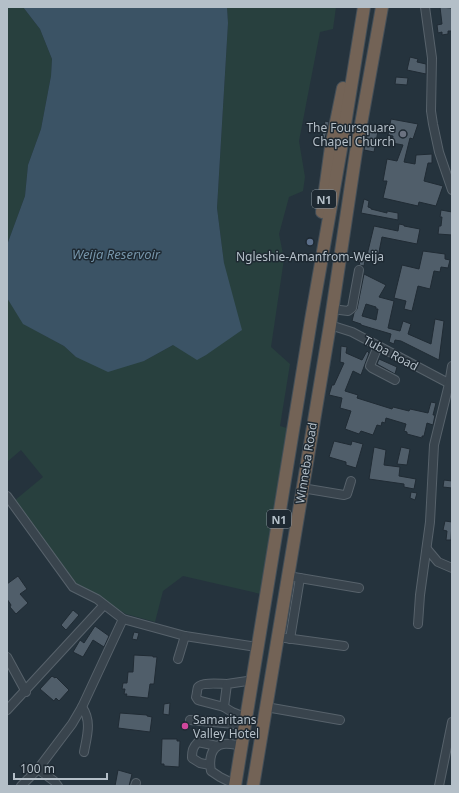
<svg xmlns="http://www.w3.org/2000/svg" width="459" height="793" font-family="'Noto Sans',sans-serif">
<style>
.green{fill:#28403e}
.water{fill:#3b5365}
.building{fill:#505e6a;stroke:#202b34;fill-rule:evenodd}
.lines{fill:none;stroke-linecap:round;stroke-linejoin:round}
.minor-casing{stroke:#57626b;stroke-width:10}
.highway-casing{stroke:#444f58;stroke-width:14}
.minor{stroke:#39444d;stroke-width:8}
.highway{stroke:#736356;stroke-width:12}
.worship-dot{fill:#6b7280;stroke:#1e2932;stroke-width:1.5}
.service-dot{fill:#5c6f8a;stroke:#1e2932;stroke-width:1.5}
.hotel-dot{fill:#d1479c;stroke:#1e2932;stroke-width:1.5}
.labels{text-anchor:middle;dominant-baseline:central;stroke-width:3;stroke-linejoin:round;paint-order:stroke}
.shield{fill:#1e2932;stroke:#87929b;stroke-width:1}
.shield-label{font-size:11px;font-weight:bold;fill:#b4bfc8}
.poi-label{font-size:12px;fill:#b4bfc8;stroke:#1e2932;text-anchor:end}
.street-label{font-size:12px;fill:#b4bfc8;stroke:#1e2932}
.water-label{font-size:13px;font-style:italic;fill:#7695aa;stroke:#1e2932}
</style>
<rect width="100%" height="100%" fill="#25333d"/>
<g class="green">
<polygon points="7,7 23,7 40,29 52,59 51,76 41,129 28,165 25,196 7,245"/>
<polygon points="227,7 336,7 333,29 320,32 299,141 305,177 303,191 289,197 279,234 284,259 271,347 290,364 280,426 290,429 261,594 183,576 163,591 155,622 126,614 76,584 51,554 14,501 43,477 21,450 7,462 7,298 24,324 64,346 76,357 144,361 173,345 224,263 217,208 228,23"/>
</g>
<polygon class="water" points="23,7 227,7 228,23 217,208 224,263 242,330 206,355 197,360 173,345 144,361 108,372 76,357 64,346 23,324 7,298 7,245 25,196 28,165 41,129 51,76 52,59 40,29"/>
<g class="building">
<polygon points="440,7 452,8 452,31 448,31 448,34 442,35 442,32 438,33 437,25 442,24"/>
<polygon points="410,57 418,59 417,62 426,64 426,74 407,70"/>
<polygon points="396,77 408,78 407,85 395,84"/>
<polygon points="391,119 418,124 413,139 410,138 404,162 415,164 416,155 432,154 432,163 428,163 424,181 443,186 436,206 419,202 418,206 383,198 387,181 383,181 387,159 397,161 403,145 392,143 393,136 388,135"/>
<polygon points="325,121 329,122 324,143 321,142"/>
<polygon points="368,129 378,131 374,152 364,150"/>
<polygon points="364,199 369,201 368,207 371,208 371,209 387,213 387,211 398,213 398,220 361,213"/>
<polygon points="441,210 452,212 452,235 438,234 439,226 441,226 442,217 440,217"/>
<polygon points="399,224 404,225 404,226 420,229 417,244 382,237 378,257 367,255 374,226 398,231"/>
<polygon points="423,251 445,254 445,259 450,260 448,268 441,267 440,272 434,271 430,289 418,286 412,311 404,309 406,301 394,298 402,265 419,269"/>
<polygon points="360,254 366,255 364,266 359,265 360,262 358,262"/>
<path d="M364,274L386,285L379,297L394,301L388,328L400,331L403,321L411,324L408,334L431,344L435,319L444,321L439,360L401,341L395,340L394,344L389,342L391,334L361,325V324L352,321L354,313L357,309ZM366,304L376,307V309H378L376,320L362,316Z"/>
<polygon points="341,346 347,347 346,353 362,360 367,351 369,353 361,375 353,371 345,391 358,395 357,398 392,409 393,407 409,411 410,409 428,413 431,402 436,403 433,415 435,415 433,425 427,423 424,436 422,436 422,438 407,434 407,432 404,431 406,424 386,418 385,423 382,422 381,426 377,425 373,435 361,431 359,434 345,429 351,411 340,408 342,398 329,395 332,385 334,385 344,363 340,362"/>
<polygon points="379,359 397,367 395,374 377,364"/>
<polygon points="334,441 351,445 352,441 363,444 356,468 346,465 346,462 329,457"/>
<polygon points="374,447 386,450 384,465 400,467 399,476 416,479 414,489 404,487 404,484 369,479"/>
<polygon points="401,447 410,449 407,465 397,464"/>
<polygon points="444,480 452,481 452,488 443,487"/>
<polygon points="411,492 417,493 415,500 410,498"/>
<polygon points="445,521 452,522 451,540 446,540 447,531 443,530"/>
<polygon points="18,576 27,589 20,594 28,603 16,614 10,607 11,605 7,599 7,584"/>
<polygon points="73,610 79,615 66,630 61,625"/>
<polygon points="95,626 109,636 104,647 93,640 83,657 73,652 80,640 84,643"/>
<polygon points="134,632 139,633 137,640 132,639"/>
<polygon points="134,655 153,656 153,657 157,657 154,684 150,684 148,698 126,696 127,694 124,694 125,689 122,689 123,683 127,683 128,672 133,672"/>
<polygon points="52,676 55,678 56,677 69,690 59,701 56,698 54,701 40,689"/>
<polygon points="170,703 169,715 163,714 164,704"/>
<polygon points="120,713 147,715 147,716 152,717 150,732 118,728"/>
<polygon points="162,739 177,739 177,741 180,741 179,767 164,766 164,764 161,764"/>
<polygon points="118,770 132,774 129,786 115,786"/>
</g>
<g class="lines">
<g class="minor-casing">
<g id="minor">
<polyline points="425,7 432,58 431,111 433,124 439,152 452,190"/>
<polyline points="332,309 348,311 352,308 359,270"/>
<polyline points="330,325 352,332 452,385"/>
<polyline points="378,346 370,366 372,368 395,380"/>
<polyline points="302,488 344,495 347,494 351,481"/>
<polyline points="7,496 73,587 97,599 123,619 185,636 257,647"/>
<polyline points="427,549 438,562 452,568"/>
<polyline points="288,576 359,588"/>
<polyline points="418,624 420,595 430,522 434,445 449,384 452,366"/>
<polyline points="278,637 344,646"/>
<polyline points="290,639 300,578"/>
<polyline points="7,657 26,692"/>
<polyline points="178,659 185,636"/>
<path d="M82,707C92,721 87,736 84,752"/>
<path d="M224,707L201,701L198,700L196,697C197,694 197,689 198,687C202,682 221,684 227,684"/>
<polyline points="266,707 340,720"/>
<polyline points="7,710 104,605"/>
<polyline points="247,718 232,712 224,707 227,684 254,680"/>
<polyline points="190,720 246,725"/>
<path d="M210,765L200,763L192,758C192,750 193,747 198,742L217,746"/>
<polyline points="38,769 54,781 58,786"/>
<path d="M236,785L220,777L211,771C209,761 210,746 223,744C229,743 236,745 243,746"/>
<polyline points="21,786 38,769 72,724 82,707 123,619"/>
<polyline points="135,786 136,783"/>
<polyline points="439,786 452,722"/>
</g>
</g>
<g class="highway-casing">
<g id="highway">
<polyline points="322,212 331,147 343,88"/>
<polyline points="235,786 311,320 341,149 364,7"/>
<polyline points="253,786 330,325 356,152 382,7"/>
</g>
</g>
<use href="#minor" class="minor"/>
<use href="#highway" class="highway"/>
</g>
<circle class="worship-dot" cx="403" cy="134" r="4"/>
<circle class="service-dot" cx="310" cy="242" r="4"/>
<circle class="hotel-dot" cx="185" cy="726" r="4"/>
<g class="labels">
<g class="shield">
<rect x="312" y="190" width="24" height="18" rx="3"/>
<rect x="267" y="510" width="24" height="18" rx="3"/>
</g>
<g class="shield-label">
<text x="324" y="199">N1</text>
<text x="279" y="519">N1</text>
</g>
<g class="poi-label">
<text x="395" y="127">The Foursquare<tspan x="395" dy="14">Chapel Church</tspan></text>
<text x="310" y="256" text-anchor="middle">Ngleshie-Amanfrom-Weija</text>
<text x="193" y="719" text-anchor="start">Samaritans<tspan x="193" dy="14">Valley Hotel</tspan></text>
</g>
<g class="street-label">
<text transform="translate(391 353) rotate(28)">Tuba Road</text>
<text transform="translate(306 463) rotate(-81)">Winneba Road</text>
</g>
<g class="water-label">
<text x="116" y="254">Weija Reservoir</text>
</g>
</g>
<rect width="459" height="793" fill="none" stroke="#b4bfc8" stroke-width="16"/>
<path d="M14 773v6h93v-6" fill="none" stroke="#b4bfc8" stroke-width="2"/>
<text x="20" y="773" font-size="12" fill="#b4bfc8" stroke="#1e2932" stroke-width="3" paint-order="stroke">100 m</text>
</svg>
